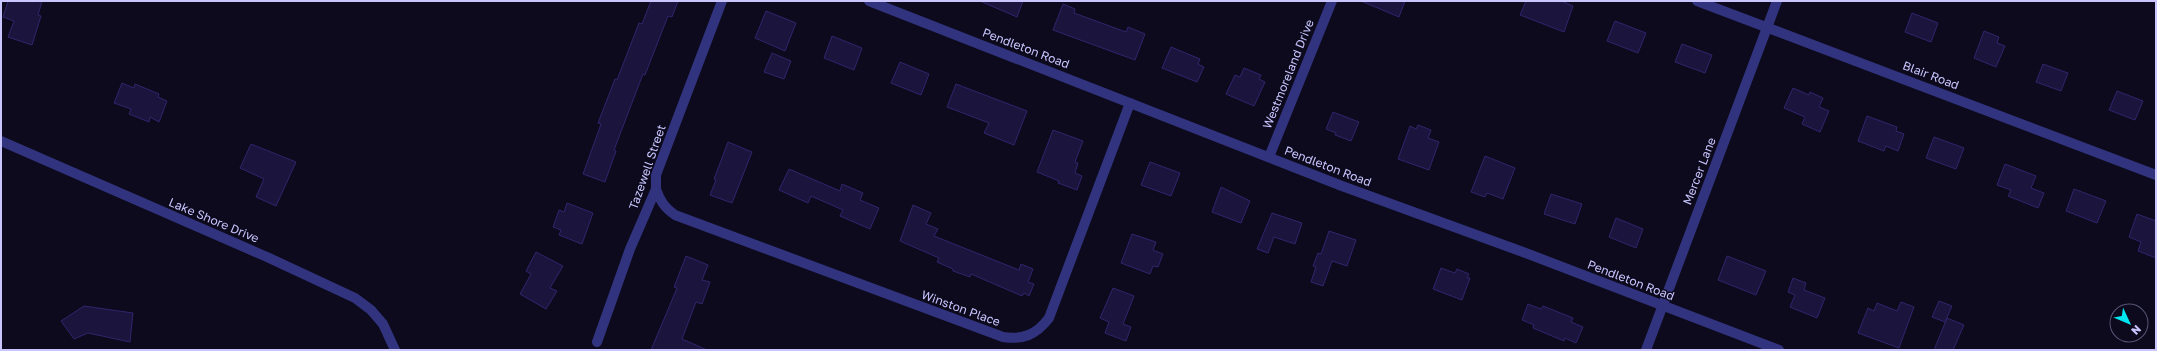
<svg xmlns="http://www.w3.org/2000/svg" width="2157" height="351" font-family="'Golos Text',sans-serif">
<style>
.building{fill:#1b153e;stroke:#2f256c}
.lines{fill:none;stroke-linecap:round;stroke-linejoin:round}
.street{stroke:#32337e;stroke-width:10}
.labels{text-anchor:middle;dominant-baseline:central;stroke-width:3;stroke-linejoin:round;paint-order:stroke}
.street-label{font-size:12px;fill:#c8c5ff;stroke:#0c0a1c}
</style>
<rect width="100%" height="100%" fill="#0c0a1c"/>
<g class="building">
<polygon points="8,1 42,1 38,15 41,16 32,45 8,37 14,21 3,17"/>
<polygon points="651,1 678,1 672,17 668,16 645,75 643,74 614,150 616,151 605,182 583,174 601,124 598,123 615,79 617,80 639,23 642,24"/>
<polygon points="980,1 1023,1 1017,17"/>
<polygon points="1361,1 1405,1 1399,17"/>
<polygon points="1526,1 1561,1 1573,6 1564,32 1520,15"/>
<polygon points="1063,4 1075,9 1074,13 1126,32 1128,27 1145,34 1135,60 1053,30"/>
<polygon points="766,11 796,23 785,51 755,38"/>
<polygon points="1912,13 1938,23 1931,42 1905,32"/>
<polygon points="1615,21 1646,33 1638,53 1607,41"/>
<polygon points="1984,31 1999,37 1997,43 2005,46 1996,67 1974,58"/>
<polygon points="832,36 862,48 854,70 824,58"/>
<polygon points="1682,44 1712,55 1705,73 1675,62"/>
<polygon points="1171,47 1200,59 1198,64 1204,67 1197,82 1162,68"/>
<polygon points="772,53 791,61 784,79 764,72"/>
<polygon points="900,62 929,74 921,95 891,83"/>
<polygon points="2043,64 2068,73 2061,91 2036,82"/>
<polygon points="1244,68 1261,75 1259,79 1265,82 1254,106 1226,94 1235,75 1240,77"/>
<polygon points="122,83 134,88 135,84 159,94 158,97 167,101 159,122 150,117 149,122 129,114 131,109 114,103"/>
<polygon points="956,84 1027,111 1014,145 984,133 989,123 947,107"/>
<polygon points="1793,88 1809,95 1810,92 1823,98 1819,107 1829,111 1820,132 1802,124 1805,117 1784,108"/>
<polygon points="2117,91 2143,101 2135,120 2109,110"/>
<polygon points="1333,112 1359,122 1351,141 1335,135 1336,133 1326,129"/>
<polygon points="1867,116 1897,127 1896,131 1904,134 1898,151 1886,146 1884,151 1858,141"/>
<polygon points="1418,125 1431,130 1428,138 1439,142 1429,170 1398,159 1410,126 1416,129"/>
<polygon points="1053,130 1083,141 1075,162 1078,163 1075,173 1082,176 1077,190 1058,183 1059,181 1037,172"/>
<polygon points="1934,137 1964,148 1956,169 1926,158"/>
<polygon points="728,142 752,152 732,203 710,195 716,180 714,179"/>
<polygon points="251,144 296,162 276,206 256,197 264,179 240,168"/>
<polygon points="1485,156 1515,168 1503,199 1487,193 1485,197 1471,192"/>
<polygon points="1150,162 1180,173 1171,196 1141,185"/>
<polygon points="2005,164 2036,176 2031,188 2044,193 2038,208 2008,196 2011,190 1997,185"/>
<polygon points="789,169 840,191 842,184 863,193 860,200 879,208 870,229 840,216 843,210 811,196 808,203 779,190"/>
<polygon points="1221,187 1250,201 1241,223 1212,212"/>
<polygon points="2074,189 2106,201 2097,223 2066,211"/>
<polygon points="1551,194 1582,204 1575,224 1544,214"/>
<polygon points="567,203 593,213 582,244 559,235 561,230 553,227 559,210 564,212"/>
<polygon points="913,205 931,213 926,224 938,229 934,236 1019,270 1021,264 1033,269 1028,282 1034,284 1029,296 1024,293 1022,296 971,274 970,277 953,271 953,269 937,262 939,258 900,241"/>
<polygon points="1272,213 1302,223 1295,244 1274,237 1268,253 1257,249"/>
<polygon points="2137,214 2156,221 2156,258 2138,251 2141,242 2129,237"/>
<polygon points="1616,218 1643,229 1636,248 1609,237"/>
<polygon points="1329,231 1356,240 1347,266 1332,261 1323,286 1311,282 1316,267 1313,266 1318,253 1321,254"/>
<polygon points="1132,234 1156,242 1153,250 1163,254 1158,267 1153,266 1150,274 1121,263"/>
<polygon points="536,252 563,266 550,288 557,291 546,309 520,294 531,274 526,271"/>
<polygon points="686,256 708,265 702,280 710,282 702,304 696,302 682,339 707,350 651,350 677,288 674,287"/>
<polygon points="1727,256 1766,271 1756,295 1718,280"/>
<polygon points="1441,268 1455,273 1457,269 1469,274 1467,278 1470,278 1462,300 1433,289"/>
<polygon points="1793,278 1806,283 1804,290 1825,298 1817,318 1790,307 1795,295 1788,292"/>
<polygon points="1113,288 1134,296 1123,324 1131,327 1126,341 1105,333 1109,322 1100,318"/>
<polygon points="1939,301 1952,306 1945,322 1932,317"/>
<polygon points="1901,302 1914,307 1899,348 1858,333 1868,308 1874,311 1877,303 1897,311"/>
<polygon points="1528,304 1541,309 1543,306 1573,318 1571,322 1583,327 1576,343 1565,338 1564,341 1533,328 1534,325 1522,320"/>
<polygon points="84,306 133,313 130,342 88,333 74,339 61,321"/>
<polygon points="1947,318 1964,325 1953,350 1934,350"/>
</g>
<g class="lines">
<g class="street">
<polyline points="869,1 1342,186 1531,255 1779,350"/>
<polyline points="1697,1 2156,175"/>
<polyline points="1,141 267,257 355,298 371,310 383,324 395,350"/>
<polyline points="1269,157 1332,1"/>
<path d="M656,189C660,201 665,208 675,215L1003,337C1023,340 1036,335 1049,318L1130,103"/>
<polyline points="597,342 630,249 656,189 656,175 722,1"/>
<polyline points="1646,350 1777,1"/>
</g>
</g>
<g class="labels">
<g class="street-label">
<text transform="translate(1026 48) rotate(21)">Pendleton Road</text>
<text transform="translate(1288 74) rotate(-68)">Westmoreland Drive</text>
<text transform="translate(1931 75) rotate(21)">Blair Road</text>
<text transform="translate(1328 166) rotate(21)">Pendleton Road</text>
<text transform="translate(647 167) rotate(-71)">Tazewell Street</text>
<text transform="translate(1699 171) rotate(-69)">Mercer Lane</text>
<text transform="translate(214 220) rotate(23)">Lake Shore Drive</text>
<text transform="translate(1631 280) rotate(21)">Pendleton Road</text>
<text transform="translate(961 308) rotate(20)">Winston Place</text>
</g>
</g>
<rect width="2157" height="351" fill="none" stroke="#c8c5ff" stroke-width="4"/>
<g transform="translate(2129 323) rotate(134)"><circle r="19" fill="#0c0a1c" stroke="#575577"/>
<path d="M0-3L7 15L0 10L-7 15Z" fill="#00e6f0"/>
<text y="-6" font-size="11" font-weight="bold" text-anchor="middle" fill="#c8c5ff">N</text>
</g>
</svg>
